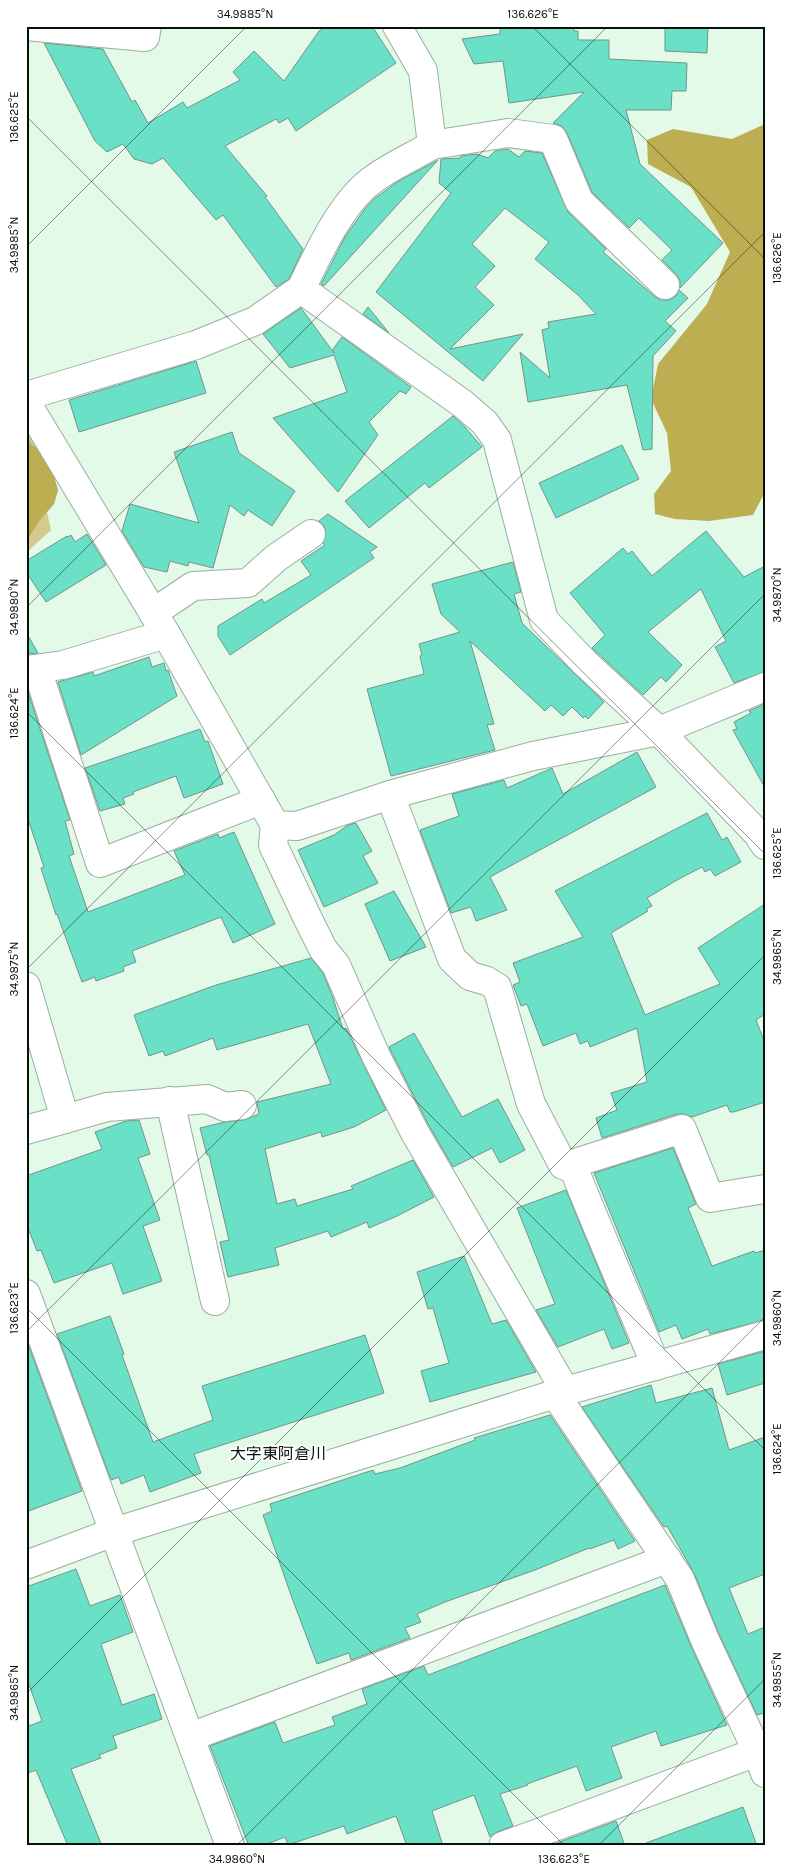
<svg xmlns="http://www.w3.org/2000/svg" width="791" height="1872" font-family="Karla,'Noto Sans JP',sans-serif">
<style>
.green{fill:#d4c98e}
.forest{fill:#beae52}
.building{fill:#6ae0c6;stroke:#75938b}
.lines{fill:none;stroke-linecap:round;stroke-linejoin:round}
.minor-casing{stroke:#99af9e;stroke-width:30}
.minor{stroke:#fff;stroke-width:28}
.ticks{fill:none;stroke:#08100a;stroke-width:1;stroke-opacity:0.45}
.labels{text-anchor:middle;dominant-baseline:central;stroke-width:4;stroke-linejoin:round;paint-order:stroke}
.quarter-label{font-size:16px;fill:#08100a;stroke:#fff}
.neatline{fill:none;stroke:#08100a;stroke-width:2}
.ticks-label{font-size:12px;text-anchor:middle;fill:#08100a}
</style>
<rect width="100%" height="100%" fill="#e2fae7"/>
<polygon class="green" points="26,421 47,453 58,490 54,504 47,512 51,530 26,553"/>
<g class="forest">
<polygon points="765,124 765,492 753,515 709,521 675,519 655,514 654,494 671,471 667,433 651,399 658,364 707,304 730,252 691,187 648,164 647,140 673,129 732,139"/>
<polygon points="26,438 33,446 47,453 58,490 54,504 40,520 26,542"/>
</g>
<g class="building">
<polygon points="326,26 372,26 396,63 296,131 288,118 279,123 276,119 225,146 267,196 265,197 303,249 289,279 276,287 223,215 216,220 163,158 152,164 134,159 123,144 107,152 95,141 44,43 103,49 132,102 135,100 148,123 183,102 187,108 240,80 233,72 254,51 284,81 319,31"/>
<polygon points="500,26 574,26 574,31 578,31 578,40 609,40 609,59 687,63 686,91 672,91 671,110 626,110 640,164 723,243 680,288 680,280 676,274 662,260 672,250 639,218 629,228 592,192 567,133 562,126 553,123 584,92 509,103 503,61 474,64 462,39 500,34"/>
<polygon points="665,26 708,26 707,53 665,51"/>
<polygon points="508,149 519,157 525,151 542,153 568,212 606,249 603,252 654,296 661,300 669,300 676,296 679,290 688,298 665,321 676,331 653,356 652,449 643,450 627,385 528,402 520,352 550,378 542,330 549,328 548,322 596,314 578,295 535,259 549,242 505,208 472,244 495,266 475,287 494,305 450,349 523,334 483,381 376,292 451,193 439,183 441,159 460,158 461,156 477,154 488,158 495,151"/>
<polygon points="438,160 324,286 321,284 345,237 364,210 374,199 397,182"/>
<polygon points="368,307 389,333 363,314"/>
<polygon points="301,308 334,353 333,349 342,337 411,387 406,394 400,391 369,422 378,435 338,492 273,418 347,392 334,355 290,368 263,334"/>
<polygon points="196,361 206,393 79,432 69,400"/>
<polygon points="453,416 464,426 482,447 429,488 425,483 369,528 345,501"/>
<polygon points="232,432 239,453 295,491 272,526 248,510 244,516 230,505 213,568 189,562 188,566 170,561 167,572 144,567 122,531 130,504 199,523 174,452"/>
<polygon points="622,445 639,479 556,518 539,483"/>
<polygon points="328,514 377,547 370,552 374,558 230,655 218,636 218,626 262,599 264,603 311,575 301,561 325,545 323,543 326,532 324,526 319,521"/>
<polygon points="706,531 744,577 765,566 765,672 734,683 715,647 726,641 701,589 648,632 682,665 666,682 661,677 643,695 592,648 605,635 570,593 623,548 628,554 632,551 652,576"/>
<polygon points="87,534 106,565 46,602 26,572 26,561 67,536 68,537 71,535 75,542"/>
<polygon points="513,562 521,592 514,594 522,623 604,702 588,719 585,716 583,718 572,707 563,716 551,705 545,711 470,641 494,724 487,725 495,750 391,776 367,689 424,674 420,656 422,655 419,644 460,632 441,614 432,584"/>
<polygon points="26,632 38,653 26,654"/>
<polygon points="149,657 152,667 164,663 166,671 168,670 177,696 81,755 58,682 93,672 94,676"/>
<polygon points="26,686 70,820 65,821 74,854 69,856 88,912 185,875 174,851 218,834 219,838 234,832 275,924 233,943 221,917 132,951 136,962 123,967 124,971 96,981 95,977 82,982 57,914 56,915 41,868 44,867 26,813"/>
<polygon points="765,704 765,788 733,730 737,729 734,722 751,713 749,711"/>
<polygon points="200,729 205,742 208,741 223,784 184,798 176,776 133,792 134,794 123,798 125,804 100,811 85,768"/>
<polygon points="637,752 656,787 490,877 507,910 476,921 471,907 451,913 420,830 459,816 452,794 504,780 507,788 552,768 563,794"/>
<polygon points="707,813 722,840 727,837 741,862 715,876 710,869 705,872 702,867 677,880 647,898 652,906 646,909 648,911 611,933 645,1015 720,984 698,948 765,904 765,1014 756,1020 765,1043 765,1102 734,1112 730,1112 727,1105 692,1117 684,1114 677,1114 602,1138 596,1118 617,1110 611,1093 647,1082 637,1028 590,1047 588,1041 580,1044 576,1033 543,1046 527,1004 521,1006 513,985 520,982 513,963 583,937 555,891"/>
<polygon points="356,823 372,851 363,856 378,883 324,907 298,850 334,835 348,825"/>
<polygon points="394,891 426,947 390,961 365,904"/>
<polygon points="311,958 323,973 333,998 343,1029 346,1028 386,1110 354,1127 322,1137 321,1132 265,1149 277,1204 295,1199 297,1206 353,1189 351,1186 413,1160 434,1197 397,1216 369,1228 367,1222 331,1237 328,1231 275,1248 279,1265 228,1277 220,1242 229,1240 209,1155 207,1155 200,1128 225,1122 244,1120 259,1114 257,1102 331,1084 308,1024 217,1050 213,1038 165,1056 163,1051 149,1056 134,1015 216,985"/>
<polygon points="414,1033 462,1117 498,1099 525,1150 500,1163 492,1148 453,1167 428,1124 389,1047"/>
<polygon points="139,1120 150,1154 138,1158 160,1220 143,1226 162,1281 123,1294 112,1263 54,1283 41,1250 37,1251 26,1223 26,1176 102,1149 95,1132 126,1121"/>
<polygon points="673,1148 696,1204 688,1208 712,1266 754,1251 755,1253 765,1250 765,1320 710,1334 708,1329 682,1339 676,1325 659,1332 594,1173"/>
<polygon points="566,1190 629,1343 612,1349 604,1329 558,1347 536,1310 555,1304 517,1208"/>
<polygon points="464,1256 492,1324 506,1320 536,1372 430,1402 421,1371 449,1363 433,1308 428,1309 417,1272"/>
<polygon points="110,1316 124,1354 122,1355 153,1442 213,1420 202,1386 365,1335 384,1393 194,1454 201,1473 150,1492 144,1475 121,1484 119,1477 111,1480 57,1334"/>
<polygon points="28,1344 82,1491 26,1512 26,1345"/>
<polygon points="765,1351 765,1383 727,1395 718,1364"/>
<polygon points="651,1385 656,1403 712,1388 729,1450 765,1437 765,1574 729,1588 748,1634 765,1627 765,1713 757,1715 719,1634 694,1573 667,1526 664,1527 582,1407"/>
<polygon points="550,1415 635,1541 618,1549 614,1540 590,1549 589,1548 535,1570 445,1602 417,1614 421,1622 405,1628 410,1638 351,1660 349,1653 317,1664 292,1598 263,1515 272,1511 270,1504 373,1470 375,1474 400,1468 475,1440 474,1438"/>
<polygon points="76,1569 90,1606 120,1595 133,1632 101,1644 122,1705 154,1694 162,1719 113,1736 117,1748 99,1755 101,1758 71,1769 102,1846 68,1846 36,1770 26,1774 26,1727 42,1721 26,1676 26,1587"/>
<polygon points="665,1585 691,1646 727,1725 661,1746 656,1731 611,1747 622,1778 586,1791 577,1766 527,1784 528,1785 500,1794 513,1826 497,1832 490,1837 474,1795 432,1811 443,1846 407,1846 396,1816 347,1834 344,1826 288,1845 285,1837 262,1846 249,1846 210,1746 275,1722 283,1743 335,1725 332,1717 367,1704 362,1689 424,1666 428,1675"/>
<polygon points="743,1807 757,1846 647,1846 646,1843"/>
<polygon points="616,1821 625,1846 549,1846"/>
</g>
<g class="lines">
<g class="minor-casing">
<g id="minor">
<polyline points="26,26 145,37 147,26"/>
<polyline points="397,26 423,71 432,145 508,133 553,139 579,201 665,285"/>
<path d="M301,289C318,254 342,200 375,178C393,165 414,156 432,145"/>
<polyline points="26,396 196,345 255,321 301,289 463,404 485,423 497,440 544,620 585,663 659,731 765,687"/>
<polyline points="26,402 166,634 275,825 297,826 390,795 533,756 659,731 757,833 765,845"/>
<polyline points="153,613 193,586 248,583 276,558 311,534"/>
<polyline points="37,669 100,863 261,800"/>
<polyline points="26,670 63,665 166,634"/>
<path d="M390,795L452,959L470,976L487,981L497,987L531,1104L563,1165L574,1169C600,1235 629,1300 656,1366"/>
<polyline points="275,825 273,845 308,919 323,949 336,965 376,1056 414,1131 566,1392"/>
<polyline points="26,986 65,1119"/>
<polyline points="170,1101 215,1301"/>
<polyline points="26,1130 107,1107 207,1099 225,1107 242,1105"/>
<polyline points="574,1169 578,1162 682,1129 710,1198 765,1189"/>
<polyline points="26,1294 230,1846"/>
<polyline points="555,1394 680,1579 705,1640 757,1751 765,1773"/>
<polyline points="26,1565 114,1532 555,1394 765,1335"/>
<polyline points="190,1737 667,1559"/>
<polyline points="503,1846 765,1749"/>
</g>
</g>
<use href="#minor" class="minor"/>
</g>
<path class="ticks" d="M532,26L765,259M26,116L765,854M26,247L247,26M26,608L608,26M26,711L765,1450M26,970L765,232M26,1307L565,1846M26,1332L765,594M26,1694L765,955M236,1846L765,1317M598,1846L765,1679"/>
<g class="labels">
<g class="quarter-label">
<text x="278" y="1453">大字東阿倉川</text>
</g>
</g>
<rect width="791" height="1872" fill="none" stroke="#ffffff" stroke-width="55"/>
<rect x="28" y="28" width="736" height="1816" class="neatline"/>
<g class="ticks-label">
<text x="245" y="18">34.9885°N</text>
<text x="533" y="18">136.626°E</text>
<text transform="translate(14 117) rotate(-90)" y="4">136.625°E</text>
<text transform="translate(14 245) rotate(-90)" y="4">34.9885°N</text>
<text transform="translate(777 258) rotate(-90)" y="4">136.626°E</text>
<text transform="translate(777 595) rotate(-90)" y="4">34.9870°N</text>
<text transform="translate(14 607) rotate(-90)" y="4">34.9880°N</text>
<text transform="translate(14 713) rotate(-90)" y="4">136.624°E</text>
<text transform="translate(777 853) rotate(-90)" y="4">136.625°E</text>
<text transform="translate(777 957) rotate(-90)" y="4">34.9865°N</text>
<text transform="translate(14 969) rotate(-90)" y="4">34.9875°N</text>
<text transform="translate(14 1308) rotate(-90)" y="4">136.623°E</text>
<text transform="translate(777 1318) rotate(-90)" y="4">34.9860°N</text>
<text transform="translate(777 1449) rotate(-90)" y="4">136.624°E</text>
<text transform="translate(777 1680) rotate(-90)" y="4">34.9855°N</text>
<text transform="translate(14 1693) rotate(-90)" y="4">34.9865°N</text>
<text x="237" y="1863">34.9860°N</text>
<text x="564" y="1863">136.623°E</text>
</g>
</svg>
